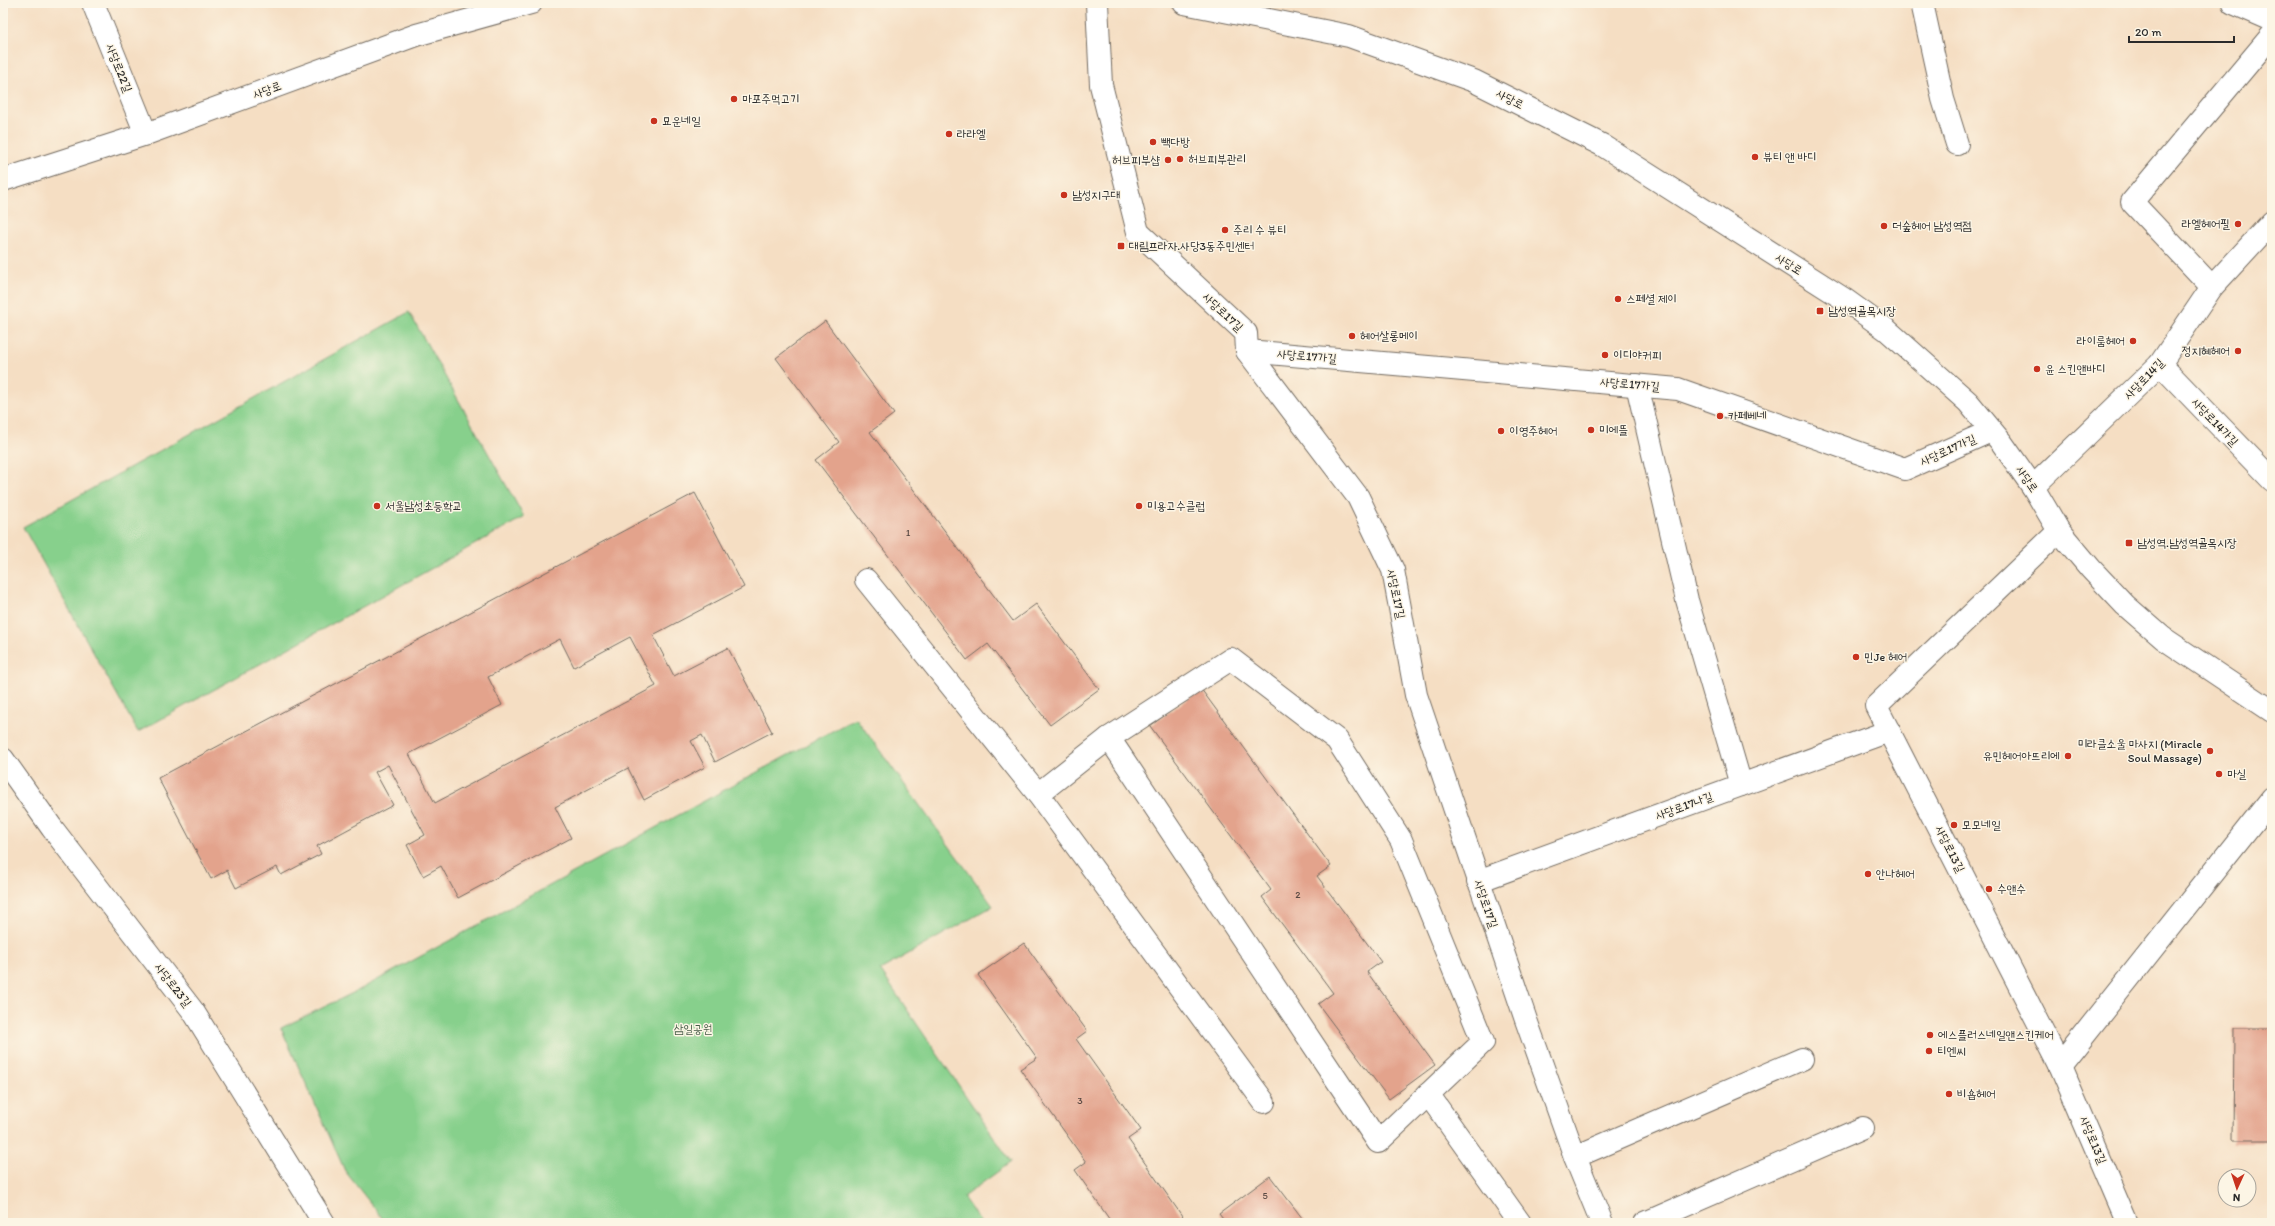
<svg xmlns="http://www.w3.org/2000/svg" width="2275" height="1226" font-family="Itim,'Poor Story',sans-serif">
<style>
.green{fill:#87d08c;stroke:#597e5c}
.building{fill:#e3a38c;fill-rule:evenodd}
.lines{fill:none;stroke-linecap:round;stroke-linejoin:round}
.minor-casing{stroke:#726a60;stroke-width:24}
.major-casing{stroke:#726a60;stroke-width:24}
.minor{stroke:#fff;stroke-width:22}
.major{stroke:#fff;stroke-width:22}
.poi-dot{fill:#c8321e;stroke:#fcf5e5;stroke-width:1.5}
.labels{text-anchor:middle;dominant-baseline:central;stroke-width:3;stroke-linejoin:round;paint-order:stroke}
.number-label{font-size:10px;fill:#594943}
.street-label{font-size:12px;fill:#2b2b2b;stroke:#fcf5e5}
.poi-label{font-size:12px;fill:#2b2b2b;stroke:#fcf5e5;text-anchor:start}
.park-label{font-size:12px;fill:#475d48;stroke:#fcf5e5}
</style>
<rect width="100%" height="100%" fill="#fcf5e5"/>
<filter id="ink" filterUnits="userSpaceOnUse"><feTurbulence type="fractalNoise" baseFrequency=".025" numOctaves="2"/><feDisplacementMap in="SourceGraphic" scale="8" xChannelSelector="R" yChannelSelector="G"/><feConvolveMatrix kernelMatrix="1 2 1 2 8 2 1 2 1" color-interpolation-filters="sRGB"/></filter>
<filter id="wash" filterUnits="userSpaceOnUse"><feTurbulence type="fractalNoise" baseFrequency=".012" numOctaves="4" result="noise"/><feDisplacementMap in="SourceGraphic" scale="16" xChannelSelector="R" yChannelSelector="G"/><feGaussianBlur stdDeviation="0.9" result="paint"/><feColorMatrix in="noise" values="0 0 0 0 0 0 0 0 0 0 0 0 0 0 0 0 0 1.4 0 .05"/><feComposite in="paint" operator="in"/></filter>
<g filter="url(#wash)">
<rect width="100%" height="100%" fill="#f5dec3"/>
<g class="green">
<polygon points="409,312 524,517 138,732 23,527"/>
<polygon points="856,718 993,906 880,970 1011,1162 963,1197 981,1223 386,1223 345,1171 281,1028 359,990"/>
</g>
<g id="blocks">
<g class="building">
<polygon points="825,321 894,414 870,432 1013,621 1036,604 1099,689 1050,725 988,644 967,660 816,460 839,442 776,358"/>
<path d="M695,493L744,587L653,635L674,676L728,648L772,732L715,762L702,735L691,741L705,767L644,800L628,768L555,807L571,838L458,898L441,866L423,876L407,845L425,835L388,765L375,772L393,805L317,846L321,854L281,875L277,867L236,888L227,870L211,879L158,778ZM630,637L656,686L435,803L409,754L502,705L488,677L560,639L574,667Z"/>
<polygon points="1201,689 1331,866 1317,876 1381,962 1367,972 1435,1065 1389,1099 1318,1004 1333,993 1262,897 1271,890 1150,726"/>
<polygon points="1024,943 1087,1031 1076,1039 1141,1130 1128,1139 1187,1223 1112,1223 1075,1170 1086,1162 1020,1069 1037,1058 978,975"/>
<polygon points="2234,1028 2272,1028 2272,1143 2233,1143"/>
<polygon points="1270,1176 1306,1223 1226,1223 1219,1214"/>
</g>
</g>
</g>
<g filter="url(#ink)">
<use href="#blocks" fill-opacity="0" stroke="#726a60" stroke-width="1"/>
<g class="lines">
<g class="minor-casing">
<g id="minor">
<polyline points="93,3 146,134"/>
<polyline points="1097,3 1101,85 1138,232 1246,333 1247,351 1358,497 1393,570 1416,695 1526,1020 1575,1157 1602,1223"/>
<polyline points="1922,3 1943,99 1957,144"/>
<polyline points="2233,3 2272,20"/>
<polyline points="2212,287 2132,202 2272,35"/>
<polyline points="1247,351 1678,389 1905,469 1991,431"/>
<polyline points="2160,364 2272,480"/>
<polyline points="1637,385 1687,600 1741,785"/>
<polyline points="2033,487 2160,364 2212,287 2272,222"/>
<polyline points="2059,531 1876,706 2060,1065 2128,1223"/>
<polyline points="866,580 1038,794"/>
<polygon points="1231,659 1337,740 1401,840 1483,1042 1378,1142 1109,738"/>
<polyline points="1109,738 1038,794 1264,1102"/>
<polyline points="3,759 52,828 193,1011 324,1223"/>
<polyline points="1478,881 1889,731"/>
<polyline points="2060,1065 2272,798"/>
<polyline points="1428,1094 1520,1223"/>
<polyline points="1575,1157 1802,1059"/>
<polyline points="1645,1223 1863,1128"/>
</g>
</g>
<g class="major-casing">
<g id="major">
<polyline points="1184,3 1349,36 1474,81 1602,145 1844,299 1887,330 1968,402 2002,443 2033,487 2059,531 2091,569 2125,605 2163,638 2272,711"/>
<polyline points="3,180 146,134 416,35 531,3"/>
</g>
</g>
<use href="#minor" class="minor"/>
<use href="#major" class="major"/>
</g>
</g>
<g class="poi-dot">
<circle cx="734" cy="99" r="4"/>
<circle cx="654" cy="121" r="4"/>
<circle cx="949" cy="134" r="4"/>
<circle cx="1153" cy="142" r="4"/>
<circle cx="1755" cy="157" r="4"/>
<circle cx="1180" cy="159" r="4"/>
<circle cx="1168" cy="160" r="4"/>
<circle cx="1064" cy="195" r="4"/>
<circle cx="2238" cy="224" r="4"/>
<circle cx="1884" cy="226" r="4"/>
<circle cx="1225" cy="230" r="4"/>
<rect x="1117" y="242" width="8" height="8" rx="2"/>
<circle cx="1618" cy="299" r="4"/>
<rect x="1816" y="307" width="8" height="8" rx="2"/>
<circle cx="1352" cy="336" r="4"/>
<circle cx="2133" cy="341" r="4"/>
<circle cx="2238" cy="351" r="4"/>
<circle cx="1605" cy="355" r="4"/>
<circle cx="2037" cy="369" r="4"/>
<circle cx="1720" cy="416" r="4"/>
<circle cx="1591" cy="430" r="4"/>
<circle cx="1501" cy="431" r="4"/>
<circle cx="377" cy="506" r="4"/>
<circle cx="1139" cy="506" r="4"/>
<rect x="2125" y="539" width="8" height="8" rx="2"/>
<circle cx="1856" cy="657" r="4"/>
<circle cx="2210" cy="751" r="4"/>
<circle cx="2068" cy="756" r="4"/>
<circle cx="2219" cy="774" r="4"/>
<circle cx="1954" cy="825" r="4"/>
<circle cx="1868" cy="874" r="4"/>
<circle cx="1989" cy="889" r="4"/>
<circle cx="1930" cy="1035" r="4"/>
<circle cx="1929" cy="1051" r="4"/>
<circle cx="1949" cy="1094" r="4"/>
</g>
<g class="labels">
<g class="number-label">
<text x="908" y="532">1</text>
<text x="1298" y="894">2</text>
<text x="1080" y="1100">3</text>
<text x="1265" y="1195">5</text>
</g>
<g class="street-label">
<text transform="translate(119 68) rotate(68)">사당로22길</text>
<text transform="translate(267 90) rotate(-20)">사당로</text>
<text transform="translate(1510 99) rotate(27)">사당로</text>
<text transform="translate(1789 264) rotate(32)">사당로</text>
<text transform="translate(1223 312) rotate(43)">사당로17길</text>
<text transform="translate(1307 356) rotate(5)">사당로17가길</text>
<text transform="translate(2144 379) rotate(-46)">사당로14길</text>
<text transform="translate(1630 384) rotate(5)">사당로17가길</text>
<text transform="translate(2215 422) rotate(46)">사당로14가길</text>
<text transform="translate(1948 450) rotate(-24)">사당로17가길</text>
<text transform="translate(2027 479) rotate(56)">사당로</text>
<text transform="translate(1396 594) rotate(78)">사당로17길</text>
<text transform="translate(1684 806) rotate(-20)">사당로17나길</text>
<text transform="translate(1950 849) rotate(63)">사당로13길</text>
<text transform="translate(1486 904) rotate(71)">사당로17길</text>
<text transform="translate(173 985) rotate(52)">사당로23길</text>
<text transform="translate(2093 1140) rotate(67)">사당로13길</text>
</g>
<g class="poi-label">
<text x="742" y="99">마포주먹고기</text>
<text x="662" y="121">묘운네일</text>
<text x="957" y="134">라라엘</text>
<text x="1161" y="142">빽다방</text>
<text x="1763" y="157">뷰티 앤 바디</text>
<text x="1188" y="159">허브피부관리</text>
<text x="1160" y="160" text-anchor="end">허브피부샵</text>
<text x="1072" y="195">남성지구대</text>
<text x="2230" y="224" text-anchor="end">라엘헤어필</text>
<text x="1892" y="226">더숲헤어 남성역점</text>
<text x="1233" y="230">주리 수 뷰티</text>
<text x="1129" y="246">대림프라자.사당3동주민센터</text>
<text x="1626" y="299">스페셜 제이</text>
<text x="1828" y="311">남성역골목시장</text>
<text x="1360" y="336">헤어살롱메이</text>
<text x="2125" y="341" text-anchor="end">라이룸헤어</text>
<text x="2230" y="351" text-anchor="end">정지혜헤어</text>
<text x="1613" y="355">이디야커피</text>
<text x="2045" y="369">윤 스킨앤바디</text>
<text x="1728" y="416">카페베네</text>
<text x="1599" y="430">미에뜰</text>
<text x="1509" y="431">이영주헤어</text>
<text x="385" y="506">서울남성초등학교</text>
<text x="1147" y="506">미용고수클럽</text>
<text x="2137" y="543">남성역.남성역골목시장</text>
<text x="1864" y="657">민Je 헤어</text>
<text x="2202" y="744" text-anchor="end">미라클소울 마사지 (Miracle<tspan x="2202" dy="14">Soul Massage)</tspan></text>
<text x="2060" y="756" text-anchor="end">유민헤어아뜨리에</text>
<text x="2227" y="774">마실</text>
<text x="1962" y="825">모모네일</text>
<text x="1876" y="874">안나헤어</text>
<text x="1997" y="889">수앤수</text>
<text x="1938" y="1035">에스플러스네일앤스킨케어</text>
<text x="1937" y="1051">티엔씨</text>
<text x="1957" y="1094">비숍헤어</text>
</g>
<g class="park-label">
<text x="693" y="1029">삼일공원</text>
</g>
</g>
<rect width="2275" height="1226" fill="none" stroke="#fcf5e5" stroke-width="16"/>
<g transform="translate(2237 1188) rotate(183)"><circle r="19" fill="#fcf5e5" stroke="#a8a49b"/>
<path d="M0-3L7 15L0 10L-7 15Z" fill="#c8321e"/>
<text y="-6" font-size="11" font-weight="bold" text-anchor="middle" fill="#2b2b2b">N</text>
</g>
<path d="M2129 36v6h105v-6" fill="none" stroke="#2b2b2b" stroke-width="2"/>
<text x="2135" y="36" font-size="12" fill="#2b2b2b" stroke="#fcf5e5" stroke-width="3" paint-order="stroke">20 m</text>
</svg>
